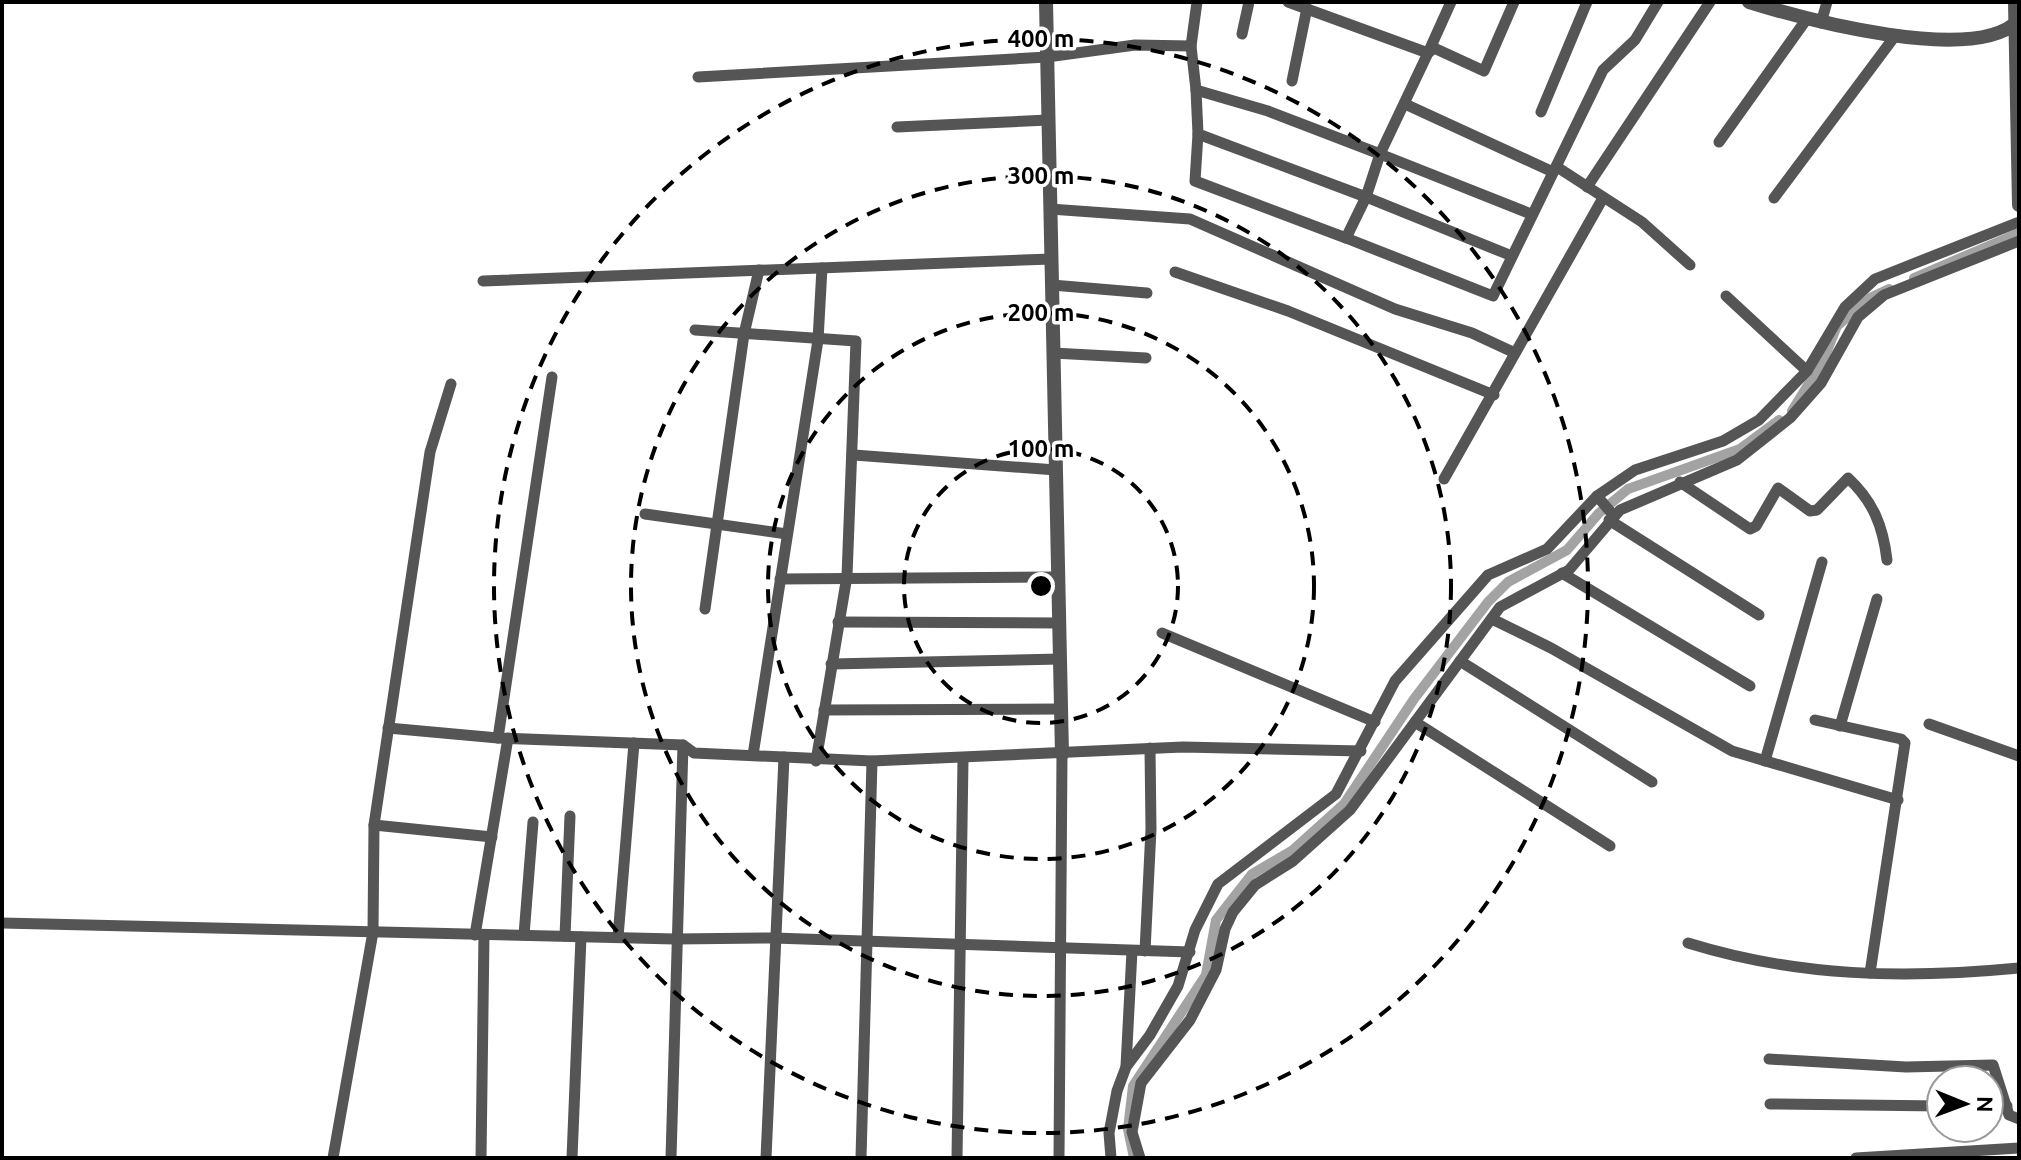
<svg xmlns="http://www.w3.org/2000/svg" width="2021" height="1160" font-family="Ubuntu,sans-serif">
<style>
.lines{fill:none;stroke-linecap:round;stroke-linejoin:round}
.canal{stroke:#a3a3a3;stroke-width:10}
.minor{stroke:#555;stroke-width:11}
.tertiary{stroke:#555;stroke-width:14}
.ring{fill:none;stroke:#000;stroke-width:4;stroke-dasharray:14 10}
.centre{fill:#000;stroke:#fff;stroke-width:4}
.ring-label{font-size:24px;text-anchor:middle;font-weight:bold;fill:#000;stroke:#fff;stroke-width:7;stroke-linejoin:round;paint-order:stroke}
</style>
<rect width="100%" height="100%" fill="#fff"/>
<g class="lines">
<g class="canal">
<polyline points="1914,278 2019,233"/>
<polyline points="1792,411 1823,361 1837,326 1870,298 1889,289"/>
<polyline points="1134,1158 1128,1129 1133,1086 1206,975 1216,920 1252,874 1293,850 1344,804 1414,699 1488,602 1508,582 1567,550 1599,513 1628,489 1740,449 1779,420"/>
</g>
<g class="minor">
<polyline points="1197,2 1191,46 1196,90 1268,111 1380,154 1428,53 1434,48 1484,71 1514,2"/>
<polyline points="1288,2 1428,53 1451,2"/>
<polyline points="1821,23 1827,2"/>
<polyline points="1242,34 1249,2"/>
<polyline points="698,77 1047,57 1135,45 1191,46"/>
<polyline points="1292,81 1307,8"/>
<polyline points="1196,90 1198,134 1366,197 1380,154 1531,214"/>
<polyline points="1405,104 1553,172"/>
<polyline points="1541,112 1587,2"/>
<polyline points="897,127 1048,120"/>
<polyline points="1198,134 1195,181 1346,238 1366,197 1512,256"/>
<polyline points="1719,142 1806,20"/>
<polyline points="1557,167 1642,222 1690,265"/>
<polyline points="1587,187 1710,2"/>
<polyline points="1774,198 1895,36"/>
<polyline points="1050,209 1190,219 1395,309 1472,333 1515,353"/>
<polyline points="1346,238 1493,296 1603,70 1635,40 1658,2"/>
<polyline points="1175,272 1288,311 1494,395"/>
<polyline points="483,281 1051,259"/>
<polyline points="1052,285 1147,293"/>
<polyline points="1726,296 1807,371"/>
<polyline points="695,330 856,341 847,576 816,761"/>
<polyline points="1053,353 1146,358"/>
<polyline points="854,455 1056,470"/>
<polyline points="1444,479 1603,198"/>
<path d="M1680,482L1750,529L1756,526L1778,488L1810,511L1817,510L1848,478C1873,501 1883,526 1887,560"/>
<polyline points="1597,496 1614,516"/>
<polyline points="645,514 787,534"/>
<polyline points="1609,520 1759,615"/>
<polyline points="1562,573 1750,686"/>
<polyline points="780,579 1058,577"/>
<polyline points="705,609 744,334 759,270"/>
<polyline points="1492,619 1551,648 1732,751 1898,800"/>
<polyline points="838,622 1059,623"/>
<polyline points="1162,633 1375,722"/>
<polyline points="1460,661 1652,782"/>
<polyline points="831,664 1060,659"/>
<polyline points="824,710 1061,709"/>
<polyline points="1815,720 1901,739 1905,743 1870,973"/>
<polyline points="1415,722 1610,846"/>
<polyline points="1929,724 2019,756"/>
<polyline points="1840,726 1877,599"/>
<polyline points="388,728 498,738 683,745 694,753 872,761 1183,747 1361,751"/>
<polyline points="498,738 552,377"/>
<polyline points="753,755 818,340 822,268"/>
<polyline points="1765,761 1822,562"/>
<polyline points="374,825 492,837"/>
<polyline points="2,923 675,939 774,938 1190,952"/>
<polyline points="475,935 508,738"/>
<polyline points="524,935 533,822"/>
<polyline points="565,936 570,816"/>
<polyline points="618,937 634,743"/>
<path d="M1688,943C1798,977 1904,979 2019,968"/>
<polyline points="1145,951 1151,829 1150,748"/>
<polyline points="1769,1059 1906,1067 1993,1065 2009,1115 2019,1119"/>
<polyline points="1126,1066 1132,951"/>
<polyline points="1770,1104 1941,1106"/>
<polyline points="1989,1106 2007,1106"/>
<polyline points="333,1158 373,932 374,825 430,452 451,384"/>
<polyline points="481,1158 484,935"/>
<polyline points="572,1158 581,937"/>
<polyline points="671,1158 683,745"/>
<polyline points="766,1158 784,757"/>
<polyline points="861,1158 872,761"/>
<polyline points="957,1158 963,759"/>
<polyline points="1059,1158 1062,754"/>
<polyline points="1111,1158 1109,1133 1117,1091 1126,1067 1150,1035 1178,986 1195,930 1218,884 1336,794 1395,681 1488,575 1547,549 1597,496 1635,470 1723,441 1759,420 1807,371 1845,307 1875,279 2019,222"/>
<polyline points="1140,1158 1132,1132 1141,1083 1190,1020 1216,970 1225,929 1233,912 1255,885 1293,861 1350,810 1500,607 1569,570 1620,510 1737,460 1790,418 1821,383 1858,317 1884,295 2019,241"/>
<polyline points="1856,1158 2019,1148"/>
</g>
<g class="tertiary">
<polyline points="1046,2 1062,754"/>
<path d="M1749,2C1804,19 1975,66 2019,20"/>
<polyline points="2015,2 2019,205"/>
</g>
</g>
<g class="ring">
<circle cx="1041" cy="586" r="137"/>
<circle cx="1041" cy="586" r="273"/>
<circle cx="1041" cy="586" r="410"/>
<circle cx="1041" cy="586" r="547"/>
</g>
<circle cx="1041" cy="586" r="12" class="centre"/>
<g class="ring-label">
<text x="1041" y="47">400 m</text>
<text x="1041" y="184">300 m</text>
<text x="1041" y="321">200 m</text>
<text x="1041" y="457">100 m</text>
</g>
<rect width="2021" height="1160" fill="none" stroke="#000000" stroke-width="8"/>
<g transform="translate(1965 1104) rotate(91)"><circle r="38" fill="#ffffff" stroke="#999999" stroke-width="2"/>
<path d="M0-6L14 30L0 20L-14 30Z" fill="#000000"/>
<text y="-12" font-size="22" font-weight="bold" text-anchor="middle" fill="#000000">N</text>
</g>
</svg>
